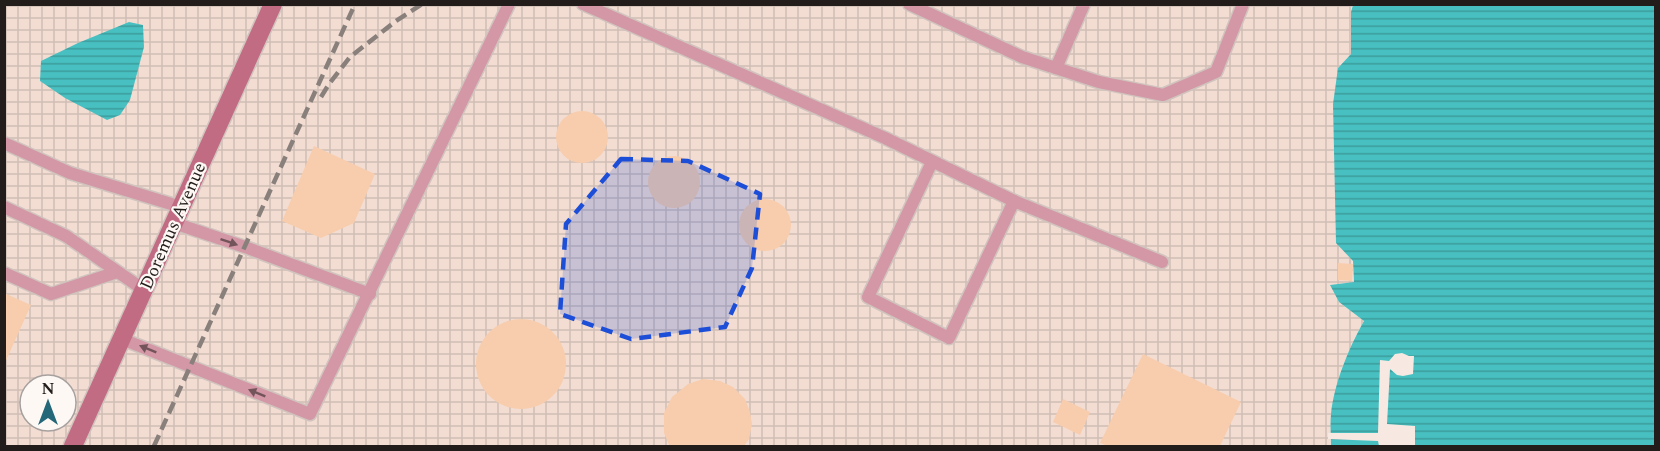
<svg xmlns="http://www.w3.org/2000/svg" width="1660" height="451" font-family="Spectral,serif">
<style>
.industrial{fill:url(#industrial-grid);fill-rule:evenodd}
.water{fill:url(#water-rules)}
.pier{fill:#f7e9e2}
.building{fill:#f7cdad}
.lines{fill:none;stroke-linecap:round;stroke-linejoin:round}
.service-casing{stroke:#d1c4be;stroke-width:15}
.secondary-casing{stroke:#d1c4be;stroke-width:21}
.service{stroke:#d397a6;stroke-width:12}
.secondary{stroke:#c26c84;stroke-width:18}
.rail{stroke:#89807c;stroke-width:4.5;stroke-dasharray:12 6;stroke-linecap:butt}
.oneway{fill:#72545a}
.marked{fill:#1d4ed8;fill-opacity:0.2;stroke:#1d4ed8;stroke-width:4.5;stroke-dasharray:12 8;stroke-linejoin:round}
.labels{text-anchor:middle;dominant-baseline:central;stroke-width:4.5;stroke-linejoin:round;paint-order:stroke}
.street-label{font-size:18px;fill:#221d1b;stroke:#fef8f5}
</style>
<defs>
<pattern id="industrial-grid" width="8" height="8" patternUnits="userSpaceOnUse" patternTransform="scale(1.5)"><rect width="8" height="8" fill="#f3ddd3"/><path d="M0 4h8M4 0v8" fill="none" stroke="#d0bdb5"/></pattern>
<pattern id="water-rules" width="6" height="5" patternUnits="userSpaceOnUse" patternTransform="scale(1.5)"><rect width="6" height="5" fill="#48c0c1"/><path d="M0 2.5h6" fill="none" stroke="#3c9b9c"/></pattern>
</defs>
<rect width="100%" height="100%" fill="#f7e9e2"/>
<path class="industrial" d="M4,5H1353L1351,12V54L1338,68L1354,283L1331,285L1339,302L1364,321L1355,337L1341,370L1331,413V446H5ZM30,385H66V421H30Z"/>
<g class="water">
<path d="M1353,5H1655V446H1331C1331,436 1330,424 1331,414C1334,384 1349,347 1364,321L1339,302L1330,285L1354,282L1353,261L1336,243L1333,104L1338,68L1351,54V12Z"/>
<polygon points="129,22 143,25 144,47 130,100 120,115 107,120 65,98 40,81 41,61 78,43"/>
</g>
<polygon class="pier" points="1402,353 1409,356 1414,356 1413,374 1403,376 1397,375 1390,369 1387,424 1415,426 1415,446 1379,446 1378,441 1328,439 1328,433 1378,433 1380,360 1389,361 1395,354"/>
<g class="building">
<circle cx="582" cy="137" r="26"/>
<polygon points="314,146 375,174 354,223 321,238 282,221"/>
<circle cx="674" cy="182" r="26"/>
<circle cx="765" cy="225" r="26"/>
<polygon points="1338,263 1353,264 1352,281 1338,280"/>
<polygon points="4,293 31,305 4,365"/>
<circle cx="521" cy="364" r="45"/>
<polygon points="1143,354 1241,402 1220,446 1108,446 1100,443"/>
<polygon points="703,379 720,381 733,387 745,399 750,412 752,424 749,439 744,446 670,446 669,445 664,433 664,413 672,397 688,384"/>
<polygon points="1063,399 1090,412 1080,435 1053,422"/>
</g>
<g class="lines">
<g class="service-casing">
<g id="service">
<polyline points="583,4 885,138 1014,201 949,338 868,297 932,162"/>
<polyline points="909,4 1022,57 1099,82 1163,95 1216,72 1243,4"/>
<polyline points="1056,68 1084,4"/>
<polyline points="4,143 70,173 181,207"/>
<polyline points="1014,201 1162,262"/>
<polyline points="4,207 66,236 144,290"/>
<polyline points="174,223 245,247 370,294"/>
<polyline points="4,273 51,294 117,272"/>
<polyline points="122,339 310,414 509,4"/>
</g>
</g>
<g class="secondary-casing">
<polyline id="secondary" points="73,446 273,4"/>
</g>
<use href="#service" class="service"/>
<use href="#secondary" class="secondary"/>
<g class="rail">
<polyline points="321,97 329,84 350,57 396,21 422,4"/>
<polyline points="154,446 355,4"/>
</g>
</g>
<defs><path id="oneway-solid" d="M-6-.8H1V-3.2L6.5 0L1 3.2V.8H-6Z" transform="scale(1.5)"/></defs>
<g class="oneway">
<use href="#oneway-solid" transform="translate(229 242) rotate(19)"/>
<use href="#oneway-solid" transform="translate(148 349) rotate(-158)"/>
<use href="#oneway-solid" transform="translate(257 393) rotate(-158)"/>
</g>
<path class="marked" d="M621,159L688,161L760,194L752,268L725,327L631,339L560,314L566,224Z"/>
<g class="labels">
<g class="street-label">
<text transform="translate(173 226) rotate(-66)">Doremus Avenue</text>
</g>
</g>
<rect width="1660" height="451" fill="none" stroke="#221d1b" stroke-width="12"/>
<g transform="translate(48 403)"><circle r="28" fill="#fef8f5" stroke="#a6a09e" stroke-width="1.5"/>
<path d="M0-4.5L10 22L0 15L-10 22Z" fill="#236778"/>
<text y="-9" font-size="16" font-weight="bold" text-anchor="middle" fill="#221d1b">N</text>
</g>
</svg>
